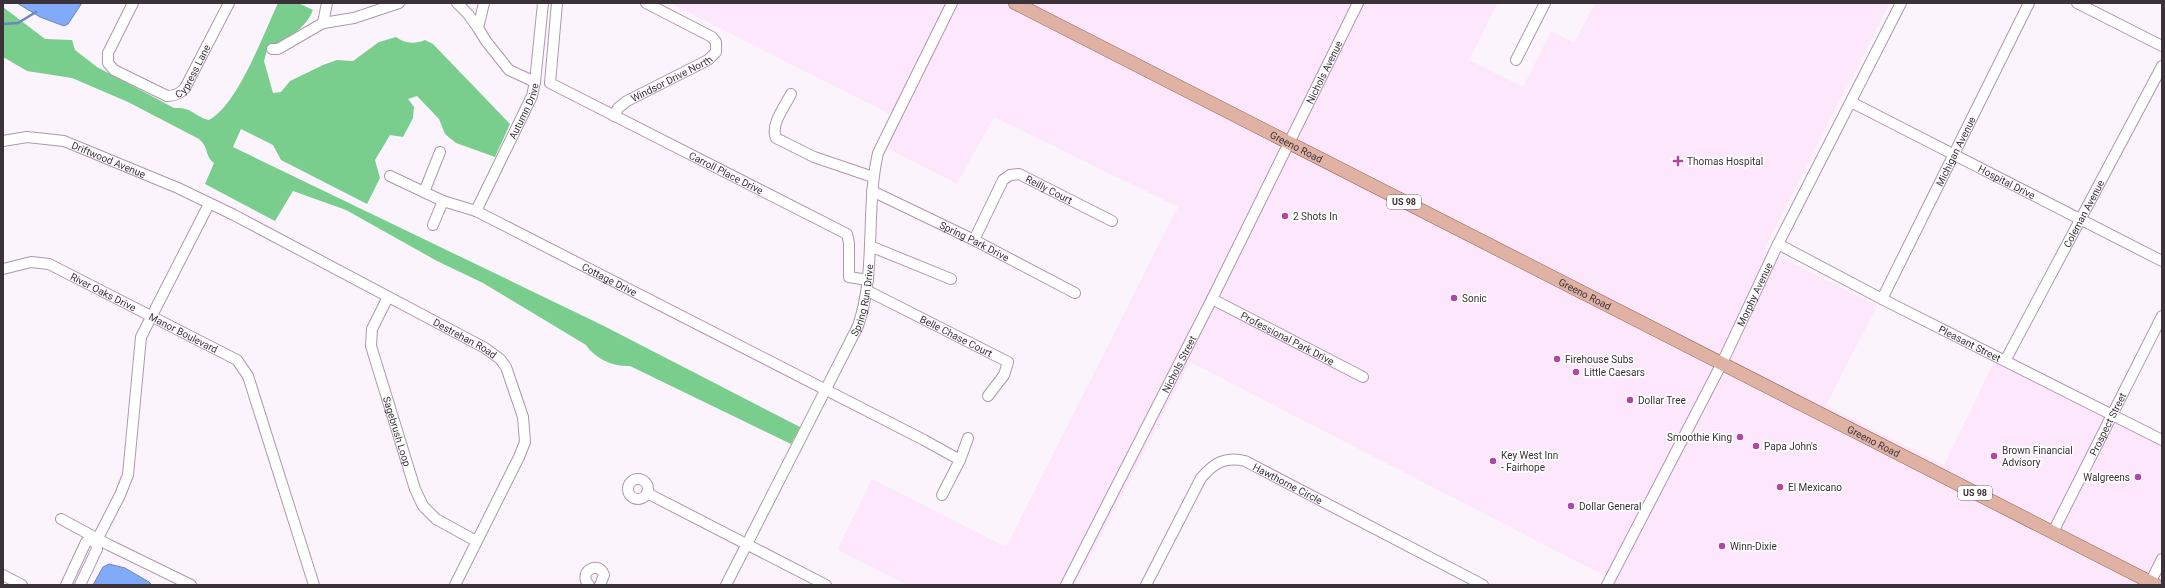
<svg xmlns="http://www.w3.org/2000/svg" width="2165" height="588" font-family="Roboto,sans-serif">
<style>
.built{fill:#fde7fc}
.forest{fill:#79ce8e}
.water{fill:#81abf9;stroke:#6c86bf}
.lines{fill:none;stroke-linecap:round;stroke-linejoin:round}
.stream{stroke:#6c86bf;stroke-width:2.5}
.minor-casing{stroke:#ac99ac;stroke-width:12}
.major-casing{stroke:#976356;stroke-width:14}
.minor{stroke:#fff;stroke-width:10}
.major{stroke:#dfb2a3;stroke-width:13}
.poi-dot{fill:#b346a5;stroke:#fff;stroke-width:1.5}
.labels{text-anchor:middle;dominant-baseline:central;stroke-width:3.5;stroke-linejoin:round;paint-order:stroke}
.shield{fill:#fff;stroke:#756f74;stroke-width:1}
.shield-label{font-size:9px;font-weight:bold;fill:#3a3139}
.street-label{font-size:10px;fill:#3a3139;stroke:#fff}
.poi-label{font-size:10px;fill:#3a3139;stroke:#fff;text-anchor:start}
</style>
<rect width="100%" height="100%" fill="#fcf4fc"/>
<polygon class="built" points="670,3 1498,3 1469,60 1523,87 1551,31 1574,43 1595,3 1890,3 1764,249 1877,306 1826,405 1944,465 1994,362 2162,444 2162,585 1601,585 1605,576 1190,362 1076,585 907,585 837,550 872,479 1006,547 1178,207 994,117 957,184 879,144 892,115"/>
<path class="forest" d="M278,3H298L313,10C306,29 284,41 267,50L264,61L273,93L281,92L290,81L323,65L337,60L353,61L379,42L396,37C405,44 415,44 425,40L433,44L510,124L495,157L456,143L445,134L439,119L417,96L408,99L414,107L413,118L403,137L390,135L375,160L380,178L367,204L281,160L273,145L241,129L233,147L602,325L800,427L791,444L630,366C614,367 595,359 586,345L483,283L437,261L346,210L293,191L275,221L205,184L214,163C204,155 210,149 199,139L128,102L72,78L27,71L3,57V7L45,39L72,40L75,50L97,67L174,108C193,107 193,116 209,120C238,104 263,35 278,3Z"/>
<g class="water">
<polygon points="17,3 82,3 68,24 64,26 40,17"/>
<polygon points="109,564 125,568 149,582 152,585 93,585 103,567"/>
</g>
<g class="lines">
<polyline class="stream" points="3,24 18,23 36,12"/>
<g class="minor-casing">
<g id="minor">
<path id="s1" d="M133,3L108,53V63L114,70L167,96C175,96 180,94 185,88L229,3"/>
<polyline points="457,3 468,14 478,28"/>
<polyline points="484,3 478,28 486,41 509,70 535,82"/>
<path id="s2" d="M557,3L550,83L847,234L849,243V277L868,280"/>
<polyline points="2077,3 2162,46"/>
<polyline points="323,23 354,18 399,3"/>
<polyline points="272,49 278,49 323,23 327,3"/>
<polyline points="1516,60 1545,3"/>
<path d="M791,94C785,106 770,125 776,138L814,157L873,177"/>
<path id="s3" d="M1851,102L2162,261"/>
<path id="s4" d="M614,116L618,108L627,101L708,60L716,52V42L712,37L646,3"/>
<path id="s5" d="M3,141L27,137L64,141L178,188L234,215L485,348L500,359L506,367L523,417L525,442L519,457L455,585"/>
<path id="s6" d="M390,176L443,201L476,211L924,440L960,460"/>
<path id="s7" d="M872,191L974,240L1075,293"/>
<polyline points="424,192 440,152"/>
<path id="s8" d="M476,211L532,96L535,82L543,3"/>
<polyline points="433,225 443,201"/>
<path id="s9" d="M974,240L1003,180L1010,175L1019,174L1112,221"/>
<path id="s10" d="M1778,244L1882,299L2162,440"/>
<polyline points="870,246 951,279"/>
<path id="s11" d="M3,269L31,262L49,264L237,360L248,376L314,585"/>
<path id="s12" d="M868,291L1008,362L1004,375L988,396"/>
<path id="s13" d="M388,297L372,329L371,346L415,489L423,506L436,519L476,541"/>
<path id="s14" d="M1212,299L1363,377"/>
<path id="s15" d="M1882,299L2029,3"/>
<path id="s16" d="M2005,361L2162,66"/>
<circle cx="638" cy="489" r="10"/>
<polyline points="647,493 826,585"/>
<polyline points="942,495 960,460 968,438"/>
<polyline points="61,519 109,545 191,585"/>
<path id="s17" d="M2053,532L2162,316"/>
<polyline points="3,575 22,585"/>
<polyline points="66,585 86,542 98,538 120,495 128,475 141,337 209,204"/>
<polyline points="80,585 97,549 95,538"/>
<path d="M589,585C577,573 598,559 604,575L600,585"/>
<path id="s18" d="M726,585L858,326C877,270 865,210 878,153L952,3"/>
<path id="s19" d="M1066,585L1212,299L1358,3"/>
<path id="s20" d="M1146,585L1201,478C1214,463 1225,456 1245,461L1483,585"/>
<path id="s21" d="M1607,585L1722,363L1778,244L1901,3"/>
<polyline points="2149,585 2162,559"/>
</g>
</g>
<g class="major-casing">
<g id="major">
<path id="s22" d="M1015,3L2156,585"/>
</g>
</g>
<use href="#minor" class="minor"/>
<use href="#major" class="major"/>
</g>
<g class="poi-dot">
<path d="M1676 155h4v4h4v4h-4v4h-4v-4h-4v-4h4z"/>
<circle cx="1285" cy="216" r="4"/>
<circle cx="1454" cy="298" r="4"/>
<circle cx="1557" cy="359" r="4"/>
<circle cx="1576" cy="372" r="4"/>
<circle cx="1630" cy="400" r="4"/>
<circle cx="1740" cy="437" r="4"/>
<circle cx="1756" cy="446" r="4"/>
<circle cx="1994" cy="456" r="4"/>
<circle cx="1493" cy="461" r="4"/>
<circle cx="2138" cy="477" r="4"/>
<circle cx="1780" cy="487" r="4"/>
<circle cx="1571" cy="506" r="4"/>
<circle cx="1722" cy="546" r="4"/>
</g>
<g class="labels">
<g class="shield">
<rect x="1387" y="195" width="34" height="14" rx="3"/>
<rect x="1958" y="486" width="34" height="14" rx="3"/>
</g>
<g class="shield-label">
<text x="1404" y="202">US 98</text>
<text x="1975" y="493">US 98</text>
</g>
<g class="street-label">
<text stroke="none"><textPath href="#s1" startOffset="173">Cypress Lane</textPath></text>
<text stroke="none"><textPath href="#s19" startOffset="574">Nichols Avenue</textPath></text>
<text stroke="none"><textPath href="#s4" startOffset="70">Windsor Drive North</textPath></text>
<text stroke="none"><textPath href="#s8" startOffset="111">Autumn Drive</textPath></text>
<text stroke="none"><textPath href="#s22" startOffset="316">Greeno Road</textPath></text>
<text stroke="none"><textPath href="#s15" startOffset="165">Michigan Avenue</textPath></text>
<text stroke="none"><textPath href="#s5" startOffset="110">Driftwood Avenue</textPath></text>
<text stroke="none"><textPath href="#s2" startOffset="278">Carroll Place Drive</textPath></text>
<text stroke="none"><textPath href="#s3" startOffset="175">Hospital Drive</textPath></text>
<text stroke="none"><textPath href="#s9" startOffset="118">Reilly Court</textPath></text>
<text stroke="none"><textPath href="#s16" startOffset="167">Coleman Avenue</textPath></text>
<text stroke="none"><textPath href="#s7" startOffset="114">Spring Park Drive</textPath></text>
<text stroke="none"><textPath href="#s6" startOffset="243">Cottage Drive</textPath></text>
<text stroke="none"><textPath href="#s11" startOffset="108">River Oaks Drive</textPath></text>
<text stroke="none"><textPath href="#s21" startOffset="326">Morphy Avenue</textPath></text>
<text stroke="none"><textPath href="#s22" startOffset="640">Greeno Road</textPath></text>
<text stroke="none"><textPath href="#s18" startOffset="317">Spring Run Drive</textPath></text>
<text stroke="none"><textPath href="#s12" startOffset="99">Belle Chase Court</textPath></text>
<text stroke="none"><textPath href="#s11" startOffset="198">Manor Boulevard</textPath></text>
<text stroke="none"><textPath href="#s5" startOffset="509">Destrehan Road</textPath></text>
<text stroke="none"><textPath href="#s14" startOffset="85">Professional Park Drive</textPath></text>
<text stroke="none"><textPath href="#s10" startOffset="216">Pleasant Street</textPath></text>
<text stroke="none"><textPath href="#s19" startOffset="248">Nichols Street</textPath></text>
<text stroke="none"><textPath href="#s17" startOffset="121">Prospect Street</textPath></text>
<text stroke="none"><textPath href="#s13" startOffset="142">Sagebrush Loop</textPath></text>
<text stroke="none"><textPath href="#s22" startOffset="964">Greeno Road</textPath></text>
<text stroke="none"><textPath href="#s20" startOffset="219">Hawthorne Circle</textPath></text>
</g>
<g class="poi-label">
<text x="1687" y="161">Thomas Hospital</text>
<text x="1293" y="216">2 Shots In</text>
<text x="1462" y="298">Sonic</text>
<text x="1565" y="359">Firehouse Subs</text>
<text x="1584" y="372">Little Caesars</text>
<text x="1638" y="400">Dollar Tree</text>
<text x="1732" y="437" text-anchor="end">Smoothie King</text>
<text x="1764" y="446">Papa John's</text>
<text x="2002" y="450">Brown Financial<tspan x="2002" dy="12">Advisory</tspan></text>
<text x="1501" y="455">Key West Inn<tspan x="1501" dy="12">- Fairhope</tspan></text>
<text x="2130" y="477" text-anchor="end">Walgreens</text>
<text x="1788" y="487">El Mexicano</text>
<text x="1579" y="506">Dollar General</text>
<text x="1730" y="546">Winn-Dixie</text>
</g>
</g>
<rect width="2165" height="588" fill="none" stroke="#3a3139" stroke-width="8"/>
</svg>
